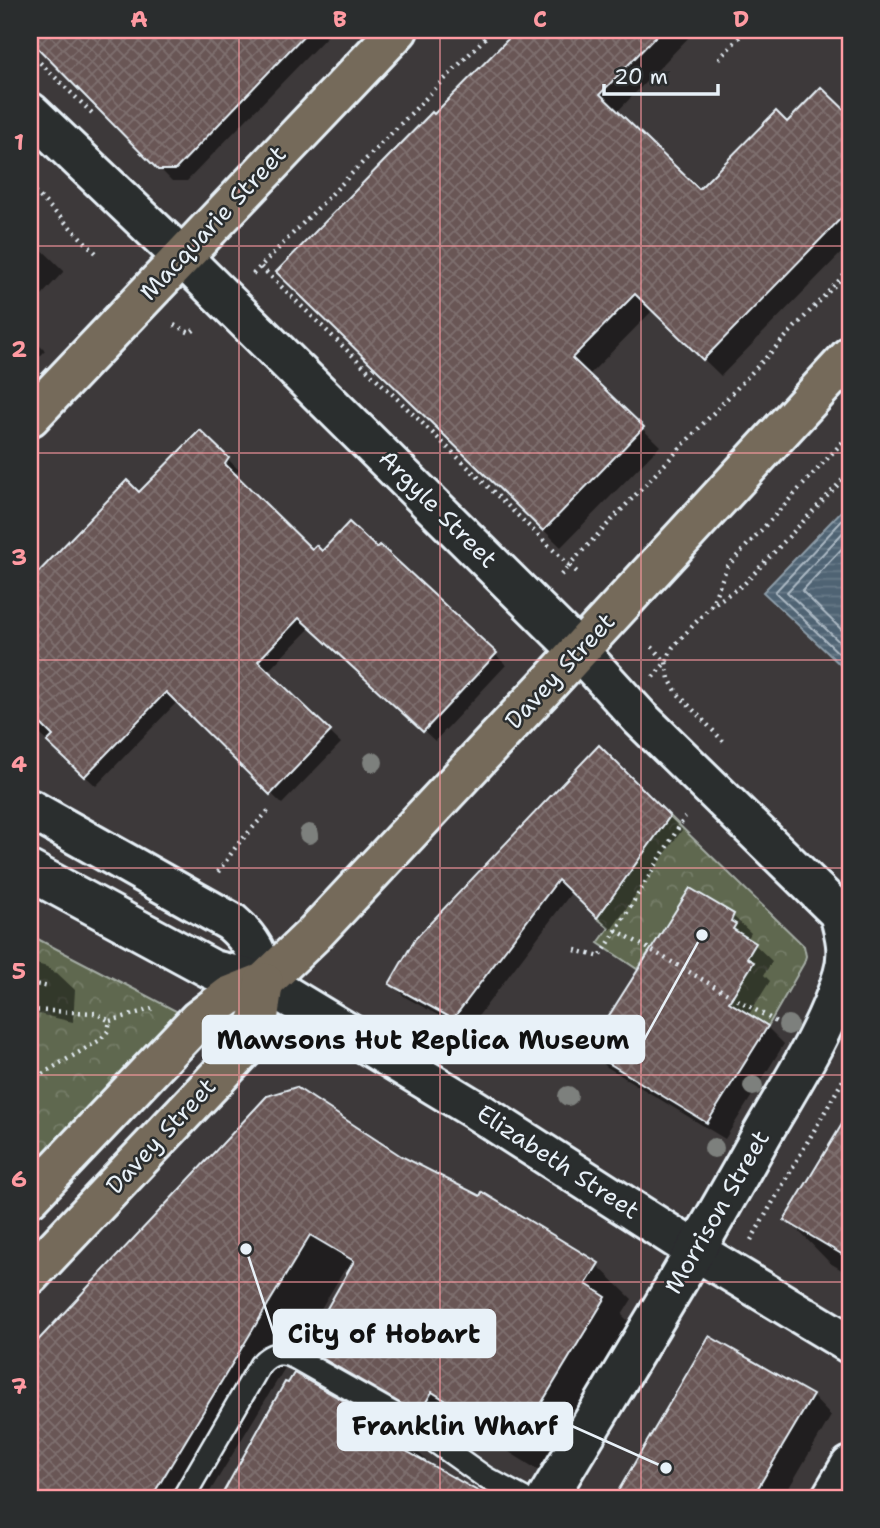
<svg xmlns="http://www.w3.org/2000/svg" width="880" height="1528" font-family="'Shantell Sans',sans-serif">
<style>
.park{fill:url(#park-crowns);stroke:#a4aca4;stroke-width:2}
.water{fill:url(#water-rules);stroke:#8c9ca8;stroke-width:2}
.shadow{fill:#0007}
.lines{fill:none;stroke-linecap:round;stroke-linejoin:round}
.shore{stroke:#abb8c3;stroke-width:2}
.building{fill:url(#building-cross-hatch);stroke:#e8f1f8;stroke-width:2}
.service-casing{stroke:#e8f1f8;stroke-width:26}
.minor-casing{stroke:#e8f1f8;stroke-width:44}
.tertiary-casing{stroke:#e8f1f8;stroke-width:44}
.secondary-casing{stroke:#e8f1f8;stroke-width:44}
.trunk-casing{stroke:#e8f1f8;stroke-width:44}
.path{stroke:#e8f1f8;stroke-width:4.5;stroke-dasharray:2 5;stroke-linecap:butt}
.service{stroke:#2a2d2e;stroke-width:21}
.minor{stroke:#2a2d2e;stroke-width:38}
.tertiary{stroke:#2a2d2e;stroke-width:38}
.secondary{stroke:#2a2d2e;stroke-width:38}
.trunk{stroke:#746a5a;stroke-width:38}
.tree{fill:#7d807d}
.grid{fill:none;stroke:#ff9aa2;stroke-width:2;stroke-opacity:0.55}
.labels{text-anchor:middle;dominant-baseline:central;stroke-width:5;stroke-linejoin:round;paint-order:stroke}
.street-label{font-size:24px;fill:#e8f1f8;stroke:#2a2d2e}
.leader{fill:none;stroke:#e8f1f8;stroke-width:2.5}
.callout-dot{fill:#e8f1f8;stroke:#2a2d2e;stroke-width:2.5}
.callout{fill:#e8f1f8;stroke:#e8f1f8;stroke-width:2.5}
.callout-label{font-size:26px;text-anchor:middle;font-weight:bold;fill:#111}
.neatline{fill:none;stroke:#ff9aa2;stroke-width:2.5}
.grid-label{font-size:23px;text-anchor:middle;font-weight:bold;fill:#ff9aa2}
</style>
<defs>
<pattern id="park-crowns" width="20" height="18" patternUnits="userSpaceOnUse" patternTransform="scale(1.75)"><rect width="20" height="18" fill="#5f684f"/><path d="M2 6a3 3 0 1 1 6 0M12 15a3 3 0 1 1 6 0" fill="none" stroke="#767e69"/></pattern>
<pattern id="water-rules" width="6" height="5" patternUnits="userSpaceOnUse" patternTransform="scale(1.75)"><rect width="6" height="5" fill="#4f6373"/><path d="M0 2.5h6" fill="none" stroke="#687a88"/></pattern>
<pattern id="building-cross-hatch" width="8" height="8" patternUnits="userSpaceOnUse" patternTransform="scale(1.75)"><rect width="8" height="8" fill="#695655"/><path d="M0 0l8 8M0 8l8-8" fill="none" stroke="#7e6f6e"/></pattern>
</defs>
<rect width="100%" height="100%" fill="#3d393a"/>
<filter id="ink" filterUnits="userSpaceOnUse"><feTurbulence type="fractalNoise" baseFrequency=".0143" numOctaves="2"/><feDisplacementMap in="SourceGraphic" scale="14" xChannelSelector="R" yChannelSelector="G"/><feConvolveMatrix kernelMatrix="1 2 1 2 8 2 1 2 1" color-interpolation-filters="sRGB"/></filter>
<g filter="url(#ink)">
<g class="park">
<polygon points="670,816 804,946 806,956 804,963 768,1026 648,953 637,969 598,943 609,928 597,918"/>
<polygon points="30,935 178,1012 30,1171"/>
</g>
<polygon class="water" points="850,502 850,674 763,592"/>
<g class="shadow">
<polygon points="30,30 333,30 187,181 172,181 30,37"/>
<polygon points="518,30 686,30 691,35 617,112 699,192 787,124 821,90 850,118 850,244 721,376 653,310 588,376 660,446 561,547 279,272"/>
<polygon points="30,238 64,271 30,308"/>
<polygon points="30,336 45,351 30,367"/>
<polygon points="200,432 239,470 234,475 312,551 322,553 495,654 506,665 435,741 311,627 267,672 341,743 282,804 177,702 96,786 30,725 30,606 36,599 30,593 30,584 127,482 139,494"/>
<polygon points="599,747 682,830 611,930 572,892 467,1031 405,997 391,984"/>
<polygon points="733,916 751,933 748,938 772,961 764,975 770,981 748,1016 767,1027 784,1044 725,1139 607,1067 590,1050"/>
<polygon points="30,962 47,967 53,972 57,973 75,990 73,1022 30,1012"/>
<polygon points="268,1097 400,1157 597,1265 632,1299 622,1315 639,1332 551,1478 467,1426 454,1447 345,1384 310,1350 350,1272 345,1269 206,1498 30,1498 30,1352"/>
<polygon points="850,1114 850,1275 830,1263 787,1219"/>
<polygon points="710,1338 812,1396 831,1416 783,1498 616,1498"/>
<polygon points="286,1385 404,1438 427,1461 426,1464 487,1498 222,1498"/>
</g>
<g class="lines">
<g class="shore">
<polyline points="850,512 775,592 850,664"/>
<polyline points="850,525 787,592 850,652"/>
<polyline points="850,540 802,591 850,638"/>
</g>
</g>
<g class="building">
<polygon points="30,30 309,30 175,170 158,170 30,40"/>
<polygon points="517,30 662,30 600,94 699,189 776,111 787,122 821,87 850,115 850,209 703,360 635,294 572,358 644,427 543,531 276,272 432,112 434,114"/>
<polygon points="200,430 229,458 225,464 312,549 316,545 322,551 349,522 377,548 380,545 497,653 423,732 299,618 258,661 331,731 270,795 166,692 84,777 47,742 53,736 30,713 30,581 127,480 139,492"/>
<polygon points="599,745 670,816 597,918 558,880 453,1019 389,984 415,939"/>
<polygon points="690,888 734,914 731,921 736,924 733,929 756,943 747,958 754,962 729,1002 768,1026 707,1123 587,1050"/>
<polygon points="296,1087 401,1156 480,1196 482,1192 599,1263 586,1284 606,1297 516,1445 432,1392 419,1414 308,1350 317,1336 313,1333 354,1261 310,1235 151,1498 30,1498 30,1349 267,1096"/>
<polygon points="850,1111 850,1259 784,1220"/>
<polygon points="709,1336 813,1395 752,1498 614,1498"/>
<polygon points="294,1373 396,1430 405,1437 399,1447 490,1498 220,1498 285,1382 288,1383"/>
</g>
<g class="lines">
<g class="service-casing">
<path id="service" d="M183,1498L260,1365C271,1352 283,1351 297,1359L403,1419L486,1478L523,1498"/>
</g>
<g class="minor-casing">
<g id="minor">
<path d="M30,809L231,922C252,940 260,956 264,982"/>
<polyline points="30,871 213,970 264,982 474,1109 696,1251 850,1344"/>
<polyline points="831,1498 850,1466"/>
</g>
</g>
<g class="tertiary-casing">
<path id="tertiary" d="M547,1498C619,1378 693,1259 761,1136C790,1085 826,1032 843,975C850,953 845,934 839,913L640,718L578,650"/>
</g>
<g class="secondary-casing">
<polyline id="secondary" points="30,112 181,256 578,650"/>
</g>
<g class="trunk-casing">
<g id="trunk">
<polyline points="30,417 398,30"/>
<polyline points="30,1197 198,1020 229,996 264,982 314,934 548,684 850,356"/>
<polyline points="30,1275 245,1048 259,1017 264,982"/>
</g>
</g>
<g class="path">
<polyline points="30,53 92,113"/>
<polyline points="719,59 746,30"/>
<polyline points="30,187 97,254"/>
<polyline points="261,267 569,565 850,269"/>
<polyline points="253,274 493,30"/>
<polyline points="174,325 190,333 198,327"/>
<polyline points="561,575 569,565 577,572"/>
<polyline points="711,606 727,567 850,434"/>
<polyline points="652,647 666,662 669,679 678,694 723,741"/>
<polyline points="653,677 666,662 673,647 711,606 744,584 850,472"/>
<polyline points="218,872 238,844 268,811"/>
<polyline points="616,930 780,1024"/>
<polyline points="575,950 600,957 685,817"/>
<polyline points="30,983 49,987"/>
<polyline points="30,1010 95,1013 110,1021"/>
<polyline points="110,1021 154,1008"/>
<polyline points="30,1081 100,1040 108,1031 110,1021"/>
<polyline points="751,1240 850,1068"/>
</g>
<use href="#service" class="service"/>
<use href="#minor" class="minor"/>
<use href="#tertiary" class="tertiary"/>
<use href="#secondary" class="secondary"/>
<use href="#trunk" class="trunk"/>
</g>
<g class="tree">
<circle cx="373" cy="762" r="10"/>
<circle cx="309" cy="834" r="10"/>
<circle cx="788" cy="1025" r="10"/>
<circle cx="448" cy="1026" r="10"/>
<circle cx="753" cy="1086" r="10"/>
<circle cx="568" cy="1096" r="10"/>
<circle cx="714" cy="1148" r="10"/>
</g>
</g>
<path class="grid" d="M239,30V1498M440,30V1498M641,30V1498M30,246H850M30,453H850M30,660H850M30,868H850M30,1075H850M30,1282H850"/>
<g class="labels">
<g class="street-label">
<text transform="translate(213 223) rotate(-47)">Macquarie Street</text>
<text transform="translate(438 509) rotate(45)">Argyle Street</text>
<text transform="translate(560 671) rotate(-47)">Davey Street</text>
<text transform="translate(161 1136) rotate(-47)">Davey Street</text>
<text transform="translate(558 1162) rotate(33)">Elizabeth Street</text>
<text transform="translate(717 1212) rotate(-60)">Morrison Street</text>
</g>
</g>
<path class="leader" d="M702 935L644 1040M246 1249L274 1334M666 1468L572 1426"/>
<g class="callout-dot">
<circle cx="702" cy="935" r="7"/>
<circle cx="246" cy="1249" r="7"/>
<circle cx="666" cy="1468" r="7"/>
</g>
<g class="callout">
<rect x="203" y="1016" width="441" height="47" rx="7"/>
<rect x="274" y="1310" width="221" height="47" rx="7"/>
<rect x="338" y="1403" width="234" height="47" rx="7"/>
</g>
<g class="callout-label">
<text x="423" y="1049">Mawsons Hut Replica Museum</text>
<text x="384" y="1343">City of Hobart</text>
<text x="455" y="1435">Franklin Wharf</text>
</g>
<rect width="880" height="1528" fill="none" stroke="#2a2d2e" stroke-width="77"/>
<path d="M604 84v10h114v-10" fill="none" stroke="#e8f1f8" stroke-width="3.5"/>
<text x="614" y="84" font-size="21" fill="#e8f1f8" stroke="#2a2d2e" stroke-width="5" paint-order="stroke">20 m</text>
<rect x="38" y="38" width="804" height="1452" class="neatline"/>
<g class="grid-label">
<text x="139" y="27">A</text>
<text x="340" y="27">B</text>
<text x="540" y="27">C</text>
<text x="741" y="27">D</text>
<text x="19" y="150">1</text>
<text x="19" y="357">2</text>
<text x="19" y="565">3</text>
<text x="19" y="772">4</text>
<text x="19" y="979">5</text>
<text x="19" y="1187">6</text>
<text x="19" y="1394">7</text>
</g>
</svg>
